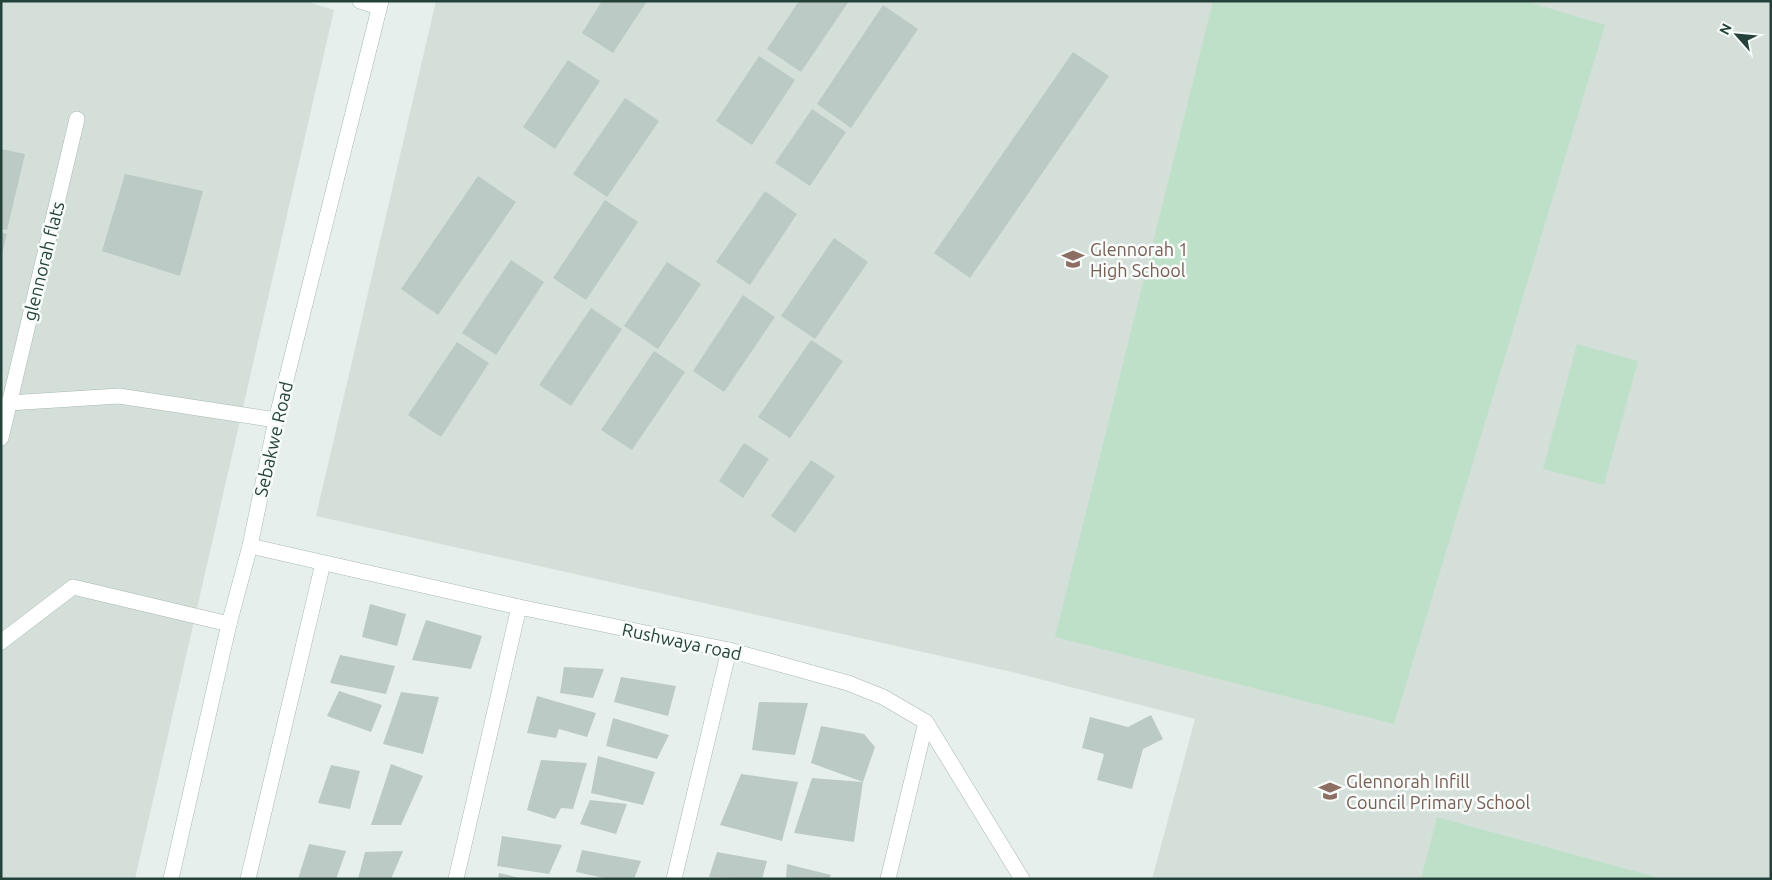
<svg xmlns="http://www.w3.org/2000/svg" width="1772" height="880" font-family="Ubuntu,sans-serif">
<style>
.built{fill:#d4dfda}
.green{fill:#bfe0c8}
.building{fill:#bbcac4}
.lines{fill:none;stroke-linecap:round;stroke-linejoin:round}
.lane-casing{stroke:#a8b8b2;stroke-width:16}
.street-casing{stroke:#a8b8b2;stroke-width:16}
.secondary-casing{stroke:#a4bbb3;stroke-width:16}
.lane{stroke:#fff;stroke-width:15}
.street{stroke:#fff;stroke-width:15}
.secondary{stroke:#fff;stroke-width:15}
.labels{text-anchor:middle;dominant-baseline:central;stroke-width:5;stroke-linejoin:round;paint-order:stroke}
.education-label{font-size:18px;fill:#785e54;stroke:#f7fbf9;text-anchor:start}
.street-label{font-size:18px;fill:#24423a;stroke:#f7fbf9}
</style>
<rect width="100%" height="100%" fill="#e6efeb"/>
<g class="built">
<polygon points="1,1 305,1 334,10 135,879 1,879"/>
<polygon points="436,1 1771,1 1771,879 1152,879 1195,719 1012,672 316,516"/>
</g>
<g class="green">
<polygon points="1213,1 1525,1 1605,25 1394,724 1055,637"/>
<polygon points="1577,344 1638,361 1604,485 1543,469"/>
<polygon points="1437,817 1663,879 1421,879"/>
</g>
<g class="building">
<polygon points="602,1 647,1 613,53 582,33"/>
<polygon points="799,1 849,1 801,72 767,49"/>
<polygon points="883,5 918,29 851,128 817,104"/>
<polygon points="1073,52 1109,76 970,278 934,253"/>
<polygon points="759,56 795,80 752,145 716,121"/>
<polygon points="568,60 600,81 555,149 523,127"/>
<polygon points="625,98 659,121 607,197 573,174"/>
<polygon points="812,109 846,132 810,186 775,163"/>
<polygon points="1,149 25,154 7,230 1,229"/>
<polygon points="125,174 203,191 180,276 102,251"/>
<polygon points="478,176 516,202 438,315 401,289"/>
<polygon points="765,191 797,214 750,285 716,262"/>
<polygon points="605,200 638,222 586,300 553,278"/>
<polygon points="1,232 7,234 2,253 1,253"/>
<polygon points="834,238 868,262 815,339 781,316"/>
<polygon points="511,260 544,282 496,355 462,333"/>
<polygon points="667,262 701,284 658,349 624,326"/>
<polygon points="743,295 775,317 724,392 693,371"/>
<polygon points="591,308 622,329 571,406 539,385"/>
<polygon points="811,340 843,361 790,438 758,417"/>
<polygon points="457,342 489,363 441,437 408,415"/>
<polygon points="654,351 685,372 632,450 601,430"/>
<polygon points="744,443 769,459 743,498 719,481"/>
<polygon points="811,460 835,476 795,533 771,516"/>
<polygon points="370,604 406,614 397,646 362,637"/>
<polygon points="426,620 482,636 471,669 412,660"/>
<polygon points="340,655 395,666 386,694 330,683"/>
<polygon points="564,667 604,669 593,698 560,693"/>
<polygon points="621,677 676,686 668,716 614,702"/>
<polygon points="339,691 382,705 371,732 327,716"/>
<polygon points="401,692 439,697 423,754 383,744"/>
<polygon points="537,696 596,713 587,737 559,729 556,738 527,733"/>
<polygon points="759,702 808,703 795,755 752,750"/>
<polygon points="1151,715 1163,739 1143,749 1132,789 1097,780 1104,754 1082,748 1090,717 1128,727"/>
<polygon points="613,718 669,735 657,759 606,746"/>
<polygon points="821,726 864,734 875,747 863,782 811,763"/>
<polygon points="598,756 655,772 643,805 591,793"/>
<polygon points="541,760 587,763 573,809 561,808 555,819 527,810"/>
<polygon points="391,764 423,776 401,825 371,825"/>
<polygon points="331,765 360,771 350,809 318,803"/>
<polygon points="741,774 798,782 782,841 720,825"/>
<polygon points="812,778 863,782 854,842 794,833"/>
<polygon points="590,800 627,804 616,834 580,824"/>
<polygon points="502,836 562,845 549,874 497,866"/>
<polygon points="309,844 346,851 336,879 298,879"/>
<polygon points="582,850 641,861 634,879 609,879 576,872"/>
<polygon points="403,851 391,879 358,879 365,852"/>
<polygon points="717,852 767,861 762,879 709,877"/>
<polygon points="787,864 831,875 829,879 786,879"/>
<polygon points="499,873 520,878 520,879 498,879"/>
</g>
<g class="lines">
<g class="lane-casing">
<g id="lane">
<polyline points="8,403 119,396 276,420"/>
<polyline points="1,438 77,119"/>
<polyline points="1,642 73,587 229,624"/>
</g>
</g>
<g class="street-casing">
<g id="street">
<polyline points="250,546 519,607 729,650 848,683 883,697 926,722 1022,879"/>
<polyline points="248,879 323,563"/>
<polyline points="456,879 519,607"/>
<polyline points="674,879 729,650"/>
<polyline points="888,879 926,722"/>
</g>
</g>
<g class="secondary-casing">
<g id="secondary">
<polyline points="360,1 379,7"/>
<polyline points="171,879 229,624 250,546 276,420 381,1"/>
</g>
</g>
<use href="#lane" class="lane"/>
<use href="#street" class="street"/>
<use href="#secondary" class="secondary"/>
</g>
<defs>
<g id="school-bare" transform="scale(1.725)"><path d="M0-5L7-2L0 1L-7-2ZM-4 1L0 2.5L4 1V4Q0 6-4 4Z" fill="#8d6e63" stroke="#f7fbf9" stroke-width="2.5" paint-order="stroke"/></g>
</defs>
<g fill-rule="evenodd">
<use href="#school-bare" x="1073" y="259"/>
<use href="#school-bare" x="1330" y="791"/>
</g>
<g class="labels">
<g class="education-label">
<text x="1090" y="249">Glennorah 1<tspan x="1090" dy="21">High School</tspan></text>
<text x="1346" y="781">Glennorah Infill<tspan x="1346" dy="21">Council Primary School</tspan></text>
</g>
<g class="street-label">
<text transform="translate(43 261) rotate(-76)">glennorah flats</text>
<text transform="translate(273 439) rotate(-77)">Sebakwe Road</text>
<text transform="translate(682 641) rotate(12)">Rushwaya road</text>
</g>
</g>
<rect width="1772" height="880" fill="none" stroke="#24423a" stroke-width="5"/>
<g transform="translate(1737 35) rotate(297)" stroke="#f7fbf9" stroke-width="4" paint-order="stroke">
<path d="M0-4L9 19L0 12L-9 19Z" fill="#24423a"/>
<text y="-8" font-size="14" font-weight="bold" text-anchor="middle" fill="#24423a">N</text>
</g>
</svg>
